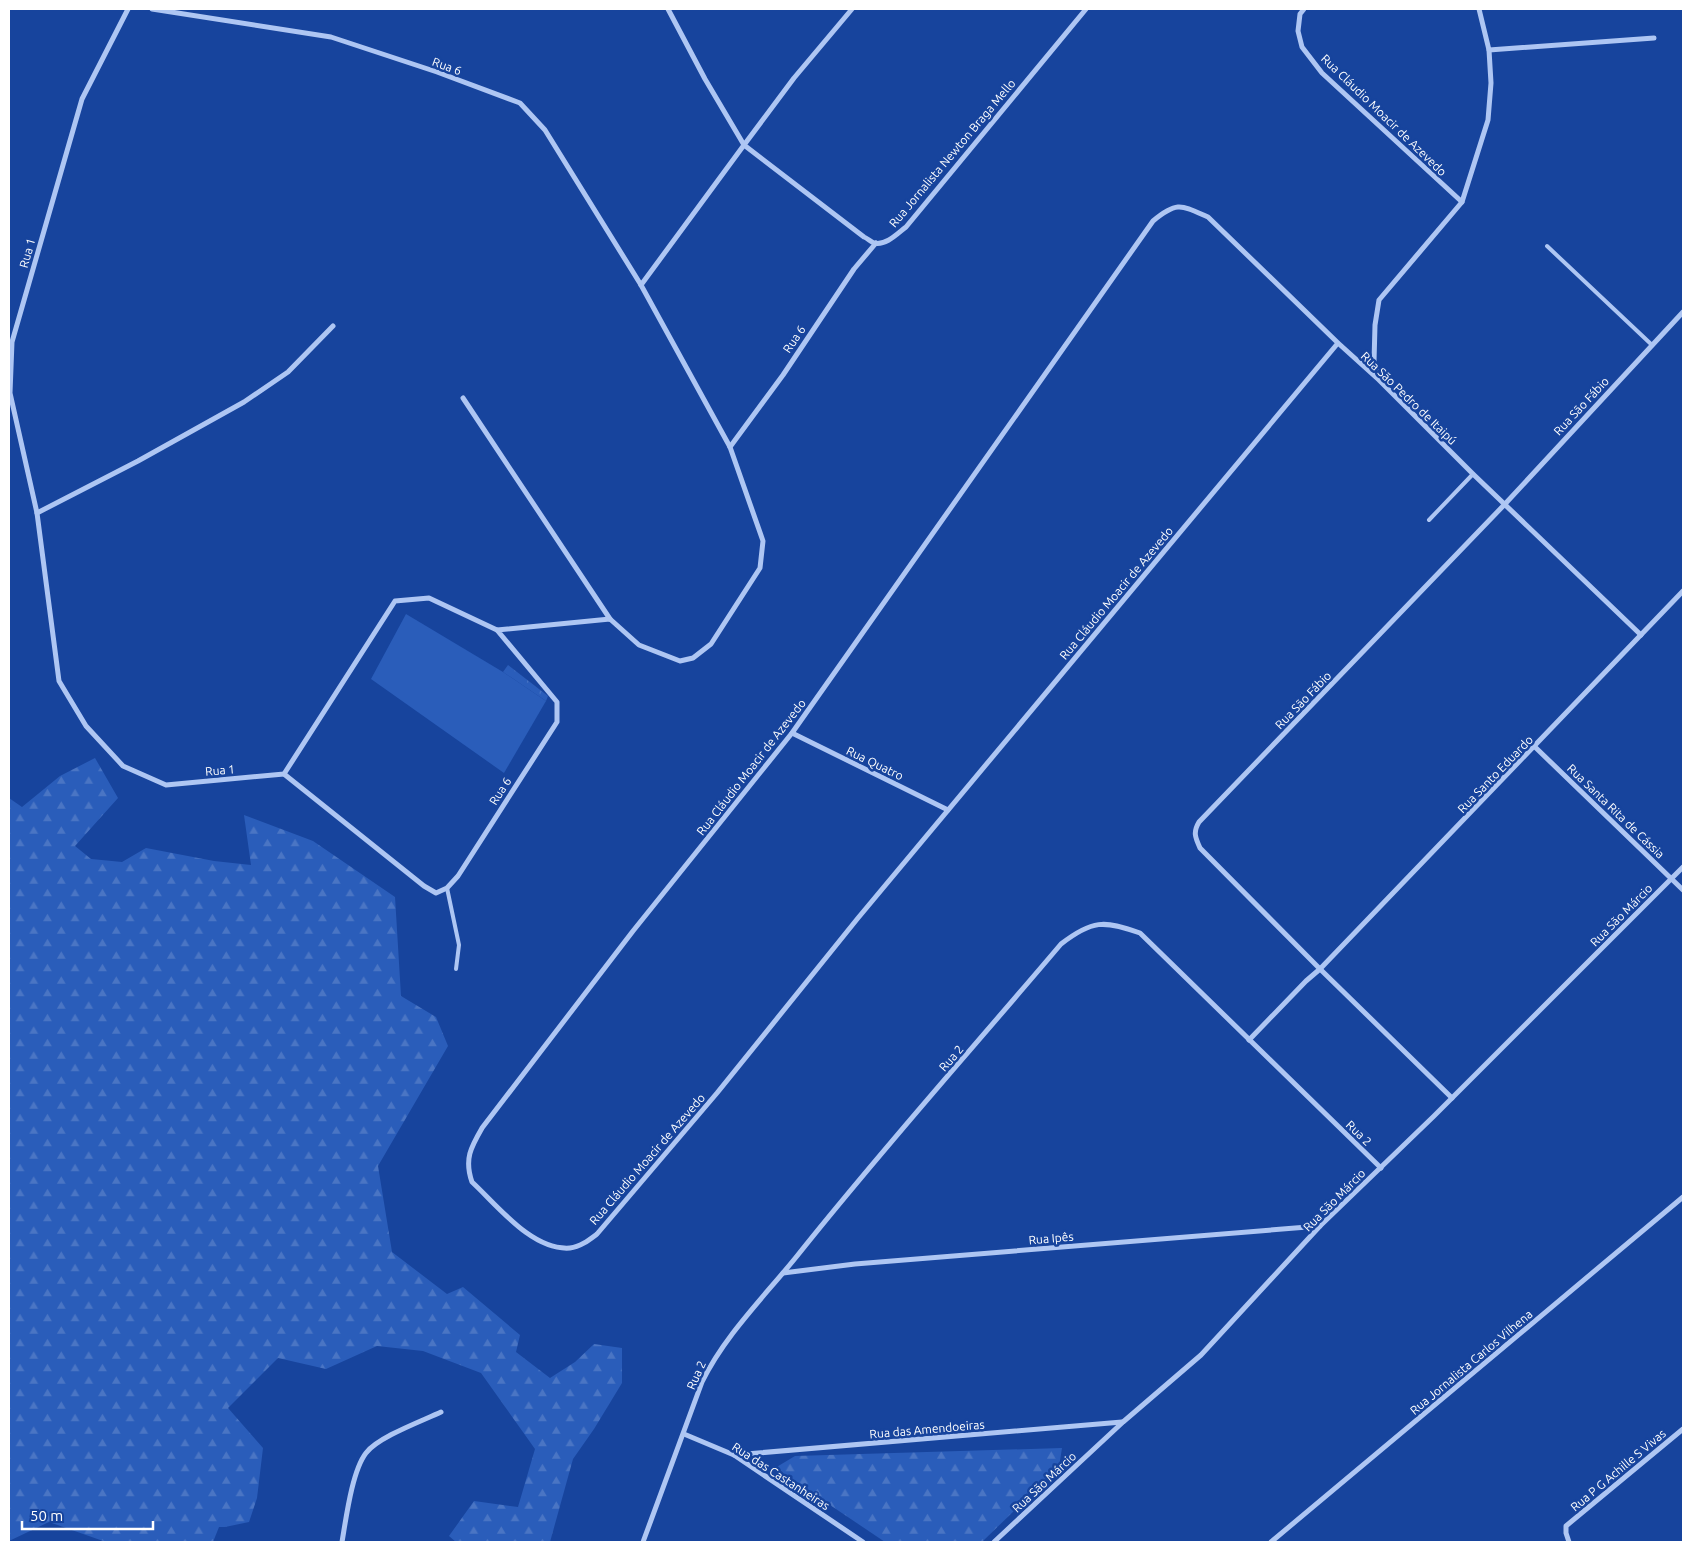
<svg xmlns="http://www.w3.org/2000/svg" width="1692" height="1551" font-family="Ubuntu,sans-serif">
<style>
.forest{fill:url(#forest-firs)}
.park{fill:url(#park-crowns)}
.garden{fill:#2a5dba}
.lines{fill:none;stroke-linecap:round;stroke-linejoin:round}
.service{stroke:#aec6f3;stroke-width:4}
.minor{stroke:#aec6f3;stroke-width:5}
.labels{text-anchor:middle;dominant-baseline:central;stroke-width:5;stroke-linejoin:round;paint-order:stroke}
.street-label{font-size:12px;fill:#fff;stroke:#17449d}
</style>
<defs>
<pattern id="forest-firs" width="22" height="20" patternUnits="userSpaceOnUse" patternTransform="scale(1.25)"><rect width="22" height="20" fill="#2a5dba"/><path d="M5 1l3.5 6h-7zM16 11l3.5 6h-7z" fill="#4a75c4"/></pattern>
<pattern id="park-crowns" width="20" height="18" patternUnits="userSpaceOnUse" patternTransform="scale(1.25)"><rect width="20" height="18" fill="#2a5dba"/><path d="M2 6a3 3 0 1 1 6 0M12 15a3 3 0 1 1 6 0" fill="none" stroke="#4a75c4"/></pattern>
</defs>
<rect width="100%" height="100%" fill="#17449d"/>
<g class="forest">
<polygon points="95,758 118,798 75,846 91,859 122,862 146,848 214,861 251,865 244,815 313,841 395,897 401,996 436,1017 448,1046 378,1166 392,1252 447,1294 463,1287 520,1335 516,1352 550,1378 575,1362 594,1344 622,1348 622,1383 594,1429 573,1459 550,1542 456,1542 449,1536 474,1501 518,1507 535,1449 481,1373 423,1351 377,1346 326,1369 278,1358 228,1408 263,1448 257,1498 249,1522 225,1527 219,1527 213,1542 106,1542 49,1522 9,1541 9,798 22,807 60,776"/>
<polygon points="1062,1448 1059,1467 982,1542 885,1542 775,1468 795,1456"/>
</g>
<polygon class="park" points="508,665 548,696 546,701 503,672"/>
<polygon class="garden" points="406,614 503,672 546,701 504,773 371,679"/>
<g class="lines">
<g class="service">
<polyline points="1547,246 1652,345"/>
<polyline points="1429,520 1473,474"/>
<polyline points="447,888 459,945 456,969"/>
</g>
<g class="minor">
<polyline points="128,9 82,99 12,342 10,393 37,513 59,681 86,726 123,766 166,785 284,774 395,601 429,598 497,630"/>
<polyline points="152,9 331,37 437,72 520,103 545,130 641,285 730,447 763,541 760,568 711,644 693,658 680,661 639,645 610,619 497,630 557,702 557,722 458,876 447,888 436,893 424,886 284,774"/>
<path d="M852,9L794,78L744,145L864,237C867,238 871,242 874,243C886,246 898,233 906,227L1086,9"/>
<polyline points="1304,9 1300,14 1298,31 1302,47 1322,73 1462,202"/>
<polyline points="1489,50 1654,38"/>
<polyline points="641,285 744,145 705,79 668,9"/>
<path d="M1338,343L858,918L717,1093L597,1234C589,1240 580,1247 570,1248C532,1251 497,1205 472,1182C464,1159 471,1147 482,1128L633,931L792,733L1153,221C1177,201 1181,205 1208,217L1338,343L1379,380L1473,474L1641,635"/>
<polyline points="1379,379 1374,362 1375,325 1379,300 1462,202 1488,120 1491,83 1489,50 1479,9"/>
<polyline points="463,398 610,619"/>
<polyline points="730,447 783,375 854,269 876,243"/>
<polyline points="37,513 138,461 244,402 288,372 333,326"/>
<polyline points="792,733 948,810"/>
<polyline points="1535,747 1683,890"/>
<polyline points="1249,1040 1306,981 1320,969 1683,591"/>
<path d="M1452,1098L1320,969L1200,848C1195,837 1193,832 1199,822L1505,504L1683,312"/>
<polyline points="783,1273 855,1264 1320,1226"/>
<polyline points="684,1434 734,1455 863,1542"/>
<polyline points="734,1455 1122,1422"/>
<path d="M342,1542C346,1519 352,1471 366,1453C378,1437 422,1421 441,1412"/>
<path d="M643,1542L702,1382C725,1335 764,1297 797,1256C882,1149 973,1048 1061,944C1092,920 1104,920 1140,933L1381,1168"/>
<polyline points="994,1542 1123,1422 1201,1355 1320,1226 1434,1116 1683,867"/>
<polyline points="1271,1542 1683,1197"/>
<polyline points="1569,1542 1566,1533 1566,1526 1683,1429"/>
</g>
</g>
<g class="labels">
<g class="street-label">
<text transform="translate(447 66) rotate(20)">Rua 6</text>
<text transform="translate(1384 115) rotate(44)">Rua Cláudio Moacir de Azevedo</text>
<text transform="translate(952 153) rotate(-50)">Rua Jornalista Newton Braga Mello</text>
<text transform="translate(27 253) rotate(-74)">Rua 1</text>
<text transform="translate(794 339) rotate(-56)">Rua 6</text>
<text transform="translate(1409 398) rotate(44)">Rua São Pedro de Itaipú</text>
<text transform="translate(1581 406) rotate(-47)">Rua São Fábio</text>
<text transform="translate(1116 593) rotate(-50)">Rua Cláudio Moacir de Azevedo</text>
<text transform="translate(1303 700) rotate(-46)">Rua São Fábio</text>
<text transform="translate(875 763) rotate(26)">Rua Quatro</text>
<text transform="translate(751 767) rotate(-52)">Rua Cláudio Moacir de Azevedo</text>
<text transform="translate(220 770) rotate(-5)">Rua 1</text>
<text transform="translate(1495 774) rotate(-46)">Rua Santo Eduardo</text>
<text transform="translate(500 791) rotate(-58)">Rua 6</text>
<text transform="translate(1616 811) rotate(44)">Rua Santa Rita de Cássia</text>
<text transform="translate(1621 915) rotate(-45)">Rua São Márcio</text>
<text transform="translate(951 1058) rotate(-49)">Rua 2</text>
<text transform="translate(1359 1133) rotate(44)">Rua 2</text>
<text transform="translate(647 1159) rotate(-49)">Rua Cláudio Moacir de Azevedo</text>
<text transform="translate(1334 1200) rotate(-45)">Rua São Márcio</text>
<text transform="translate(1051 1238) rotate(-5)">Rua Ipês</text>
<text transform="translate(1471 1362) rotate(-40)">Rua Jornalista Carlos Vilhena</text>
<text transform="translate(696 1375) rotate(-66)">Rua 2</text>
<text transform="translate(927 1429) rotate(-5)">Rua das Amendoeiras</text>
<text transform="translate(1618 1470) rotate(-40)">Rua P G Achille S Vivas</text>
<text transform="translate(781 1476) rotate(33)">Rua das Castanheiras</text>
<text transform="translate(1044 1482) rotate(-43)">Rua São Márcio</text>
</g>
</g>
<rect width="1692" height="1551" fill="none" stroke="#ffffff" stroke-width="20"/>
<path d="M22 1521v8h131v-8" fill="none" stroke="#ffffff" stroke-width="2.5"/>
<text x="30" y="1521" font-size="15" fill="#ffffff" stroke="#17449d" stroke-width="4" paint-order="stroke">50 m</text>
</svg>
